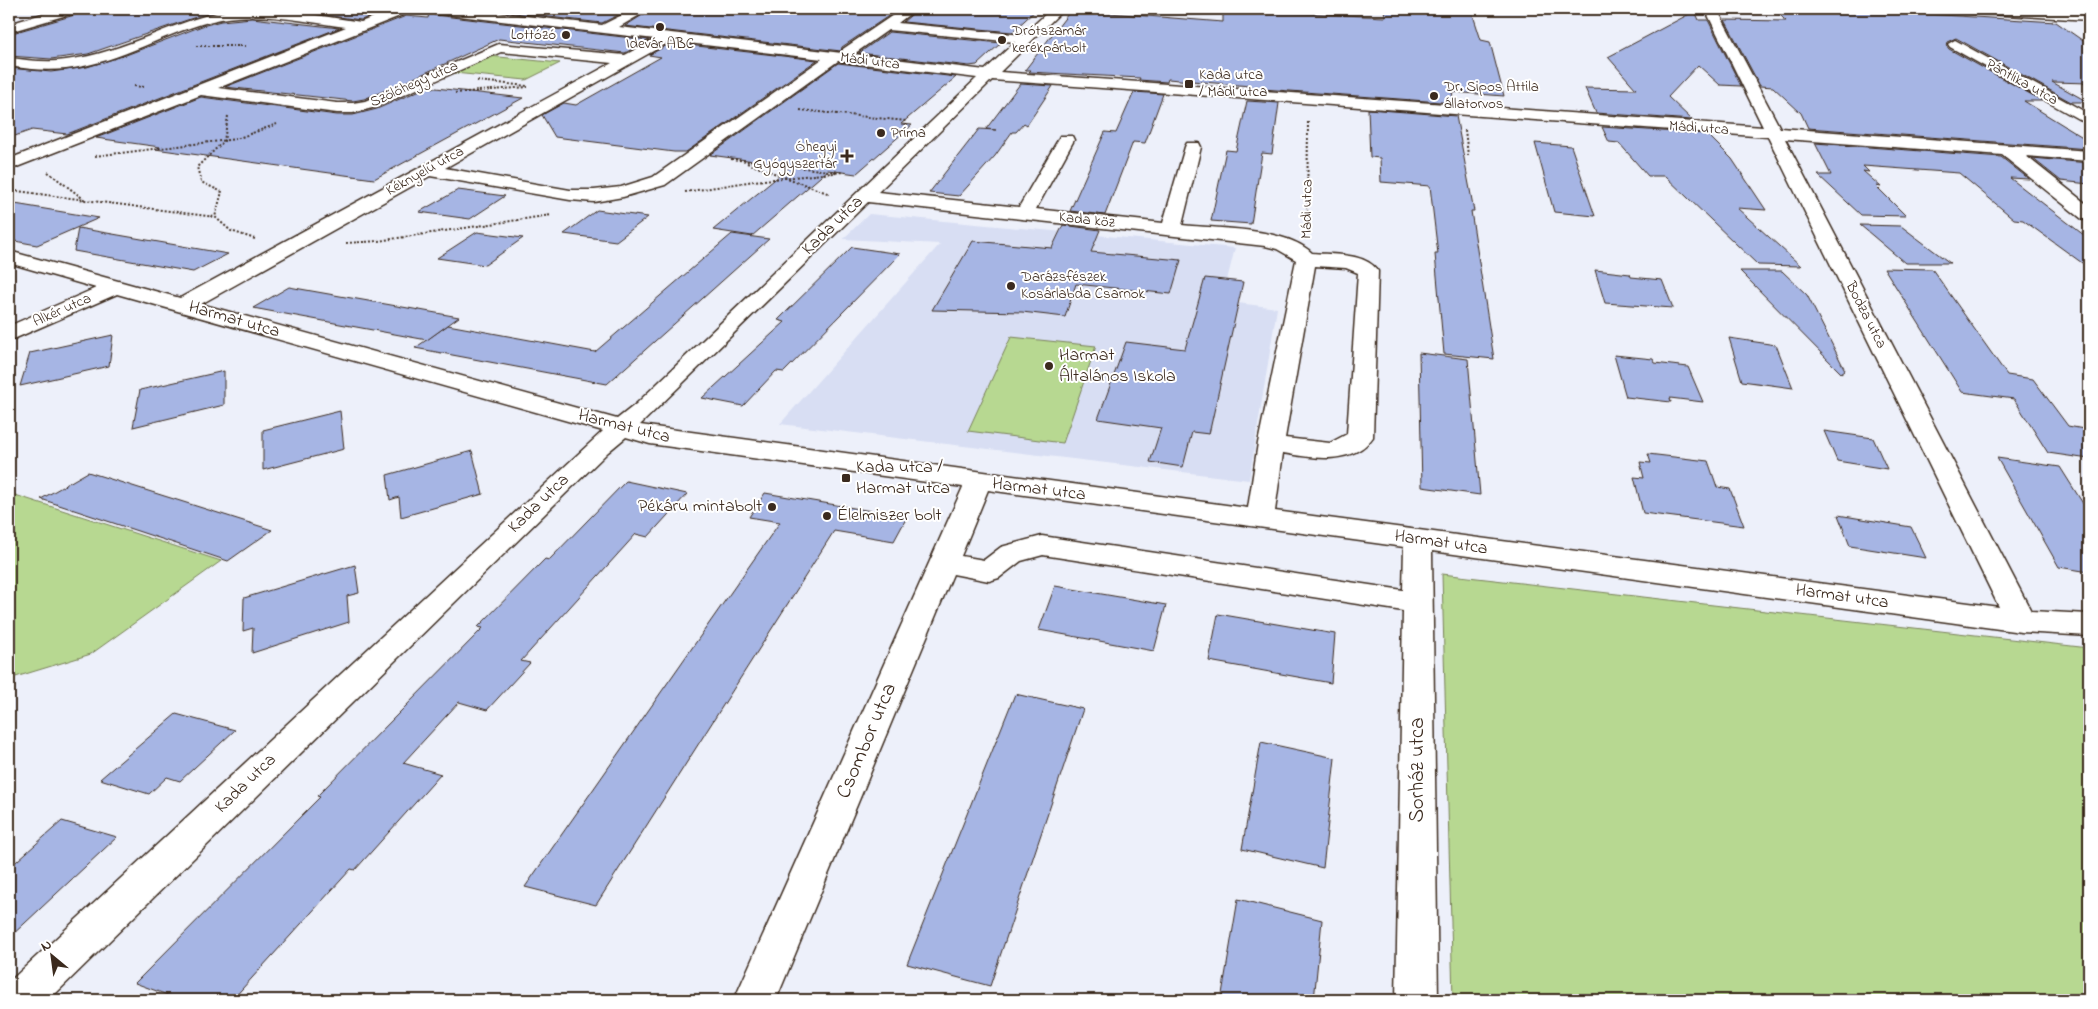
<svg xmlns="http://www.w3.org/2000/svg" width="2098" height="1009" font-family="'Indie Flower',sans-serif">
<style>
.built{fill:#d8def3}
.green{fill:#b7d891;stroke:#798158}
.building{fill:#a6b5e4;stroke:#3b2a1e}
.lines{fill:none;stroke-linecap:round;stroke-linejoin:round}
.minor-casing{stroke:#3b2a1e;stroke-width:3}
.path{stroke:#3b2a1e;stroke-width:2;stroke-dasharray:2 2;stroke-linecap:butt}
.minor{fill:#fff;fill-rule:evenodd}
.poi-dot{fill:#3b2a1e;stroke:#fff;stroke-width:2}
.labels{text-anchor:middle;dominant-baseline:central;stroke-width:4;stroke-linejoin:round;paint-order:stroke}
.far-poi-label{font-size:15px;fill:#3b2a1e;stroke:#fff;text-anchor:start}
.far-street-label{font-size:15px;fill:#3b2a1e;stroke:#fff}
.street-label{font-size:18px;fill:#3b2a1e;stroke:#fff}
.poi-label{font-size:18px;fill:#3b2a1e;stroke:#fff;text-anchor:start}
.near-street-label{font-size:21px;fill:#3b2a1e;stroke:#fff}
</style>
<rect width="100%" height="100%" fill="#edf0fa"/>
<filter id="ink" filterUnits="userSpaceOnUse"><feTurbulence type="fractalNoise" baseFrequency=".02" numOctaves="2"/><feDisplacementMap in="SourceGraphic" scale="10" xChannelSelector="R" yChannelSelector="G"/><feConvolveMatrix kernelMatrix="1 2 1 2 8 2 1 2 1" color-interpolation-filters="sRGB"/></filter>
<g filter="url(#ink)">
<polygon class="built" points="869,214 1235,248 1227,280 1243,282 1238,303 1277,308 1249,480 780,424 940,244 843,239"/>
<g class="green">
<polygon points="489,56 560,63 526,80 454,73"/>
<polygon points="1011,337 1096,346 1063,443 968,431"/>
<polygon points="9,493 221,561 91,654 9,679"/>
<polygon points="1442,574 2089,648 2089,1000 1453,1000"/>
</g>
<g class="building">
<polygon points="86,9 228,9 193,18 88,54 51,59 9,56 9,34 78,14"/>
<polygon points="280,9 342,9 379,13 361,20"/>
<polygon points="479,9 630,9 602,23"/>
<polygon points="652,9 796,9 841,14 856,14 864,9 899,9 842,47 841,51 625,26"/>
<polygon points="918,9 1037,9 1012,32 903,22"/>
<polygon points="1223,9 1262,9 1262,11 1385,17 1384,9 1471,9 1481,40 1490,42 1504,96 1452,92 1454,103 1249,88 1250,86 1168,79 1167,82 1139,80 1140,78 1029,72 1031,70 1025,70 1071,10 1223,22"/>
<polygon points="1774,9 1843,9 2056,22 2089,45 2089,83 2052,82 2088,102 2071,102 1956,38 1947,42 1946,45 1949,49 2043,101 2024,101 2089,141 2089,149 1808,128 1801,113 1773,87 1760,86 1725,20 1786,21"/>
<polygon points="1695,11 1699,20 1708,20 1741,86 1720,85 1698,65 1668,97 1692,120 1596,113 1585,88 1636,89 1608,57"/>
<polygon points="429,12 434,15 649,40 625,53 499,39 401,84 364,99 353,101 225,87 406,16 428,18"/>
<polygon points="252,18 339,28 67,134 32,130 9,138 9,68 51,72 87,67 126,55 202,26 221,21"/>
<polygon points="889,32 1001,43 977,65 969,66 859,53"/>
<polygon points="671,43 817,60 686,152 674,152 555,137 542,115 564,103 576,105 661,57 649,55"/>
<polygon points="838,63 956,77 901,124 912,125 856,174 828,170 752,236 713,230 791,166 710,155"/>
<polygon points="1020,84 1053,86 1027,125 1024,123 1016,132 1012,132 995,156 959,196 929,193 979,129 996,130 986,129"/>
<polygon points="427,87 523,98 374,179 155,149 160,147 96,138 201,97 337,115 353,115 377,109"/>
<polygon points="1134,92 1163,94 1145,143 1133,142 1105,215 1070,211 1105,132 1116,133"/>
<polygon points="1247,101 1279,103 1272,154 1262,153 1251,224 1211,221 1226,150 1236,151"/>
<polygon points="1368,109 1456,116 1474,211 1471,211 1494,359 1444,354 1435,254 1438,254 1430,186 1381,182 1380,158 1370,157"/>
<polygon points="1602,127 1707,134 1732,159 1766,210 1737,208 1801,266 1758,265 1665,176 1648,176 1619,143 1609,142"/>
<polygon points="1535,143 1571,146 1595,216 1554,212"/>
<polygon points="1815,143 2001,157 2029,179 2010,178 2089,239 2089,268 2023,220 2014,219 1959,173 1863,166 1869,172 1863,171 1881,187 1876,186 1906,216 1861,215 1818,175 1831,175"/>
<polygon points="2032,158 2089,163 2089,184 2061,181"/>
<polygon points="458,190 505,196 470,219 419,212"/>
<polygon points="9,203 99,218 37,245 9,240"/>
<polygon points="597,210 648,217 616,241 564,234"/>
<polygon points="1063,225 1100,230 1091,252 1181,260 1171,294 1076,284 1065,317 1022,312 932,310 973,241 1052,248"/>
<polygon points="1860,225 1901,226 1950,263 1905,263"/>
<polygon points="78,228 228,254 193,272 74,251"/>
<polygon points="477,232 523,238 485,265 437,258"/>
<polygon points="732,234 769,239 607,384 415,348 448,325 595,352"/>
<polygon points="852,247 900,254 784,372 776,371 743,406 702,398 785,322 778,320"/>
<polygon points="1884,268 1932,269 2007,375 2033,379 2068,426 2089,430 2089,459 2048,453 2014,399 1962,392"/>
<polygon points="1595,270 1630,274 1631,277 1662,280 1673,308 1605,303"/>
<polygon points="1740,271 1782,271 1807,295 1845,370 1841,373"/>
<polygon points="1205,278 1243,282 1209,434 1192,432 1183,467 1150,462 1161,428 1098,419 1126,342 1185,349"/>
<polygon points="289,287 459,317 427,340 253,308"/>
<polygon points="113,335 109,366 20,386 30,353"/>
<polygon points="1729,338 1776,345 1793,388 1742,381"/>
<polygon points="1419,353 1468,359 1480,495 1422,487"/>
<polygon points="1614,355 1653,359 1655,363 1688,367 1703,402 1670,398 1671,402 1626,397"/>
<polygon points="224,371 224,405 133,427 140,390"/>
<polygon points="340,411 344,449 263,470 263,430"/>
<polygon points="1824,431 1873,438 1887,469 1837,461"/>
<polygon points="472,451 483,494 401,517 399,497 390,500 387,475"/>
<polygon points="1648,454 1708,461 1717,487 1730,489 1744,526 1643,513 1634,477 1644,478 1640,462 1651,463"/>
<polygon points="1997,458 2060,467 2089,513 2089,572 2059,567"/>
<polygon points="88,472 177,500 272,530 228,561 41,499"/>
<polygon points="626,481 687,494 648,537 636,534 521,661 530,663 487,710 459,702 403,763 441,774 355,870 351,869 232,1000 181,1000 135,983 320,797 317,796 483,628 478,627 545,559 549,560"/>
<polygon points="765,493 907,517 894,541 834,531 596,905 525,887 780,522 749,517"/>
<polygon points="1838,515 1911,527 1926,558 1850,546"/>
<polygon points="355,565 359,593 347,596 349,622 252,653 253,628 243,631 244,598"/>
<polygon points="1055,586 1166,605 1154,651 1039,630"/>
<polygon points="1218,614 1335,634 1331,683 1209,661"/>
<polygon points="1015,694 1083,709 990,986 907,964"/>
<polygon points="176,714 235,730 180,781 167,777 149,794 100,779"/>
<polygon points="1261,742 1335,758 1323,868 1242,849"/>
<polygon points="62,821 117,837 9,938 9,868"/>
<polygon points="1238,899 1322,920 1314,1000 1221,1000"/>
</g>
<g class="lines">
<g class="minor-casing">
<g id="minor">
<polygon points="59,9 78,9 77,12 9,32 9,24"/>
<path d="M237,9L290,11L361,22L394,9H411L410,12L218,88L337,103H353L365,101L499,44L625,55L655,39L434,13L428,9H465L602,25L634,9H650L619,27L842,53L843,49L902,9H916L898,23L1023,35L1051,9H1064L1000,72L1763,127L1705,9H1717L1780,128L2089,151V161L2026,156L2089,206V221L2082,219L2002,155L1785,139L2031,611L2089,614V636L2021,632L1432,551L1438,1000H1396L1403,611L1043,555L1021,561L999,578L989,581L953,574L776,1000H734L963,487L650,444L626,437L608,452L49,1000H9V982L603,431L117,294L9,341V326L96,288L9,263V251L180,298L612,63L501,52L376,107L353,113H337L201,95L9,170V159L346,27C306,22 262,11 221,19C168,30 121,63 66,69C46,71 28,69 9,66V58C28,60 46,63 66,60C126,53 178,17 237,9ZM888,30L1015,42L985,70L854,54ZM671,41L822,59L653,177L621,187L594,190H570L445,168ZM838,61L977,78L636,404L617,419L201,304L430,176L570,200L594,202L623,197L665,185ZM992,80L1768,137L1999,607L1275,511L1283,453C1312,458 1353,466 1373,437L1378,271C1365,252 1332,255 1312,253C1285,227 1218,229 1182,225L1201,147L1199,143H1187L1185,147L1163,223L1036,209L1074,140L1072,136H1060L1058,140L1019,207L878,192ZM868,202L1265,246L1277,249L1296,260L1258,443L1248,508L640,425ZM1315,266L1346,268L1358,273L1347,434L1330,443L1285,438ZM988,490L1404,547L1403,590L1042,536L1001,547L984,560L961,556Z"/>
<polygon points="1965,9 2032,9 2089,12 2089,20 1971,13"/>
<polygon points="1955,40 2089,114 2089,125 1950,47 1948,44"/>
</g>
</g>
<g class="path">
<polyline points="196,46 247,46"/>
<polyline points="477,81 528,86"/>
<polyline points="134,86 144,87"/>
<polyline points="455,93 528,87"/>
<polyline points="800,110 906,121"/>
<polyline points="228,116 224,141 197,167 201,182 222,192 215,217 231,231 255,239"/>
<polyline points="1465,130 1468,155"/>
<polyline points="95,156 236,139 277,124"/>
<polyline points="731,159 837,172"/>
<polyline points="747,163 830,194"/>
<polyline points="48,172 85,200"/>
<polyline points="9,190 215,217"/>
<polyline points="685,192 754,181 843,172"/>
<polyline points="1307,228 1308,120"/>
<polyline points="346,243 378,241 551,215"/>
</g>
<use href="#minor" class="minor"/>
</g>
</g>
<g class="poi-dot">
<circle cx="660" cy="27" r="5"/>
<circle cx="566" cy="35" r="5"/>
<circle cx="1002" cy="40" r="5"/>
<rect x="1184" y="79" width="10" height="10" rx="2.5"/>
<circle cx="1434" cy="96" r="5"/>
<circle cx="881" cy="133" r="5"/>
<path d="M844.5 148.5h5v5h5v5h-5v5h-5v-5h-5v-5h5z"/>
<circle cx="1011" cy="286" r="5"/>
<circle cx="1049" cy="366" r="5"/>
<rect x="841" y="473" width="10" height="10" rx="2.5"/>
<circle cx="772" cy="507" r="5"/>
<circle cx="827" cy="516" r="5"/>
</g>
<g class="labels">
<g class="far-poi-label">
<text x="1012" y="31">Drótszamár<tspan x="1012" dy="17">kerékpárbolt</tspan></text>
<text x="556" y="35" text-anchor="end">Lottózó</text>
<text x="660" y="44" text-anchor="middle">Idevár ABC</text>
<text x="1199" y="75">Kada utca<tspan x="1199" dy="17">/ Mádi utca</tspan></text>
<text x="1444" y="87">Dr. Sipos Attila<tspan x="1444" dy="17">állatorvos</tspan></text>
<text x="891" y="133">Príma</text>
<text x="837" y="147" text-anchor="end">Óhegyi<tspan x="837" dy="17">Gyógyszertár</tspan></text>
<text x="1021" y="277">Darázsfészek<tspan x="1021" dy="17">Kosárlabda Csarnok</tspan></text>
</g>
<g class="far-street-label">
<text transform="translate(870 61) rotate(7)">Mádi utca</text>
<text transform="translate(2022 82) rotate(29)">Pántlika utca</text>
<text transform="translate(414 84) rotate(-24)">Szőlőhegy utca</text>
<text transform="translate(1699 128) rotate(4)">Mádi utca</text>
<text transform="translate(425 171) rotate(-29)">Kéknyelű utca</text>
<text transform="translate(1307 209) rotate(-89)">Mádi utca</text>
<text transform="translate(1087 220) rotate(6)">Kada köz</text>
<text transform="translate(62 310) rotate(-24)">Alkér utca</text>
<text transform="translate(1866 315) rotate(63)">Bodza utca</text>
</g>
<g class="street-label">
<text transform="translate(833 226) rotate(-44)">Kada utca</text>
<text transform="translate(234 320) rotate(16)">Harmat utca</text>
<text transform="translate(624 427) rotate(14)">Harmat utca</text>
<text transform="translate(1039 490) rotate(7)">Harmat utca</text>
<text transform="translate(539 504) rotate(-44)">Kada utca</text>
<text transform="translate(1441 543) rotate(8)">Harmat utca</text>
<text transform="translate(1842 597) rotate(8)">Harmat utca</text>
<text transform="translate(246 784) rotate(-44)">Kada utca</text>
</g>
<g class="poi-label">
<text x="1059" y="356">Harmat<tspan x="1059" dy="21">Általános Iskola</tspan></text>
<text x="856" y="468">Kada utca /<tspan x="856" dy="21">Harmat utca</tspan></text>
<text x="762" y="507" text-anchor="end">Pékáru mintabolt</text>
<text x="837" y="516">Élelmiszer bolt</text>
</g>
<g class="near-street-label">
<text transform="translate(867 741) rotate(-67)">Csombor utca</text>
<text transform="translate(1418 770) rotate(-90)">Sorház utca</text>
</g>
</g>
<rect width="2098" height="1009" fill="none" stroke="#fff" stroke-width="30"/>
<rect x="15" y="15" width="2068" height="979" fill="none" stroke="#3b2a1e" stroke-width="2" filter="url(#ink)"/>
<g transform="translate(52 956) rotate(331)" stroke="#ffffff" stroke-width="4" paint-order="stroke">
<path d="M0-4L9 19L0 12L-9 19Z" fill="#3b2a1e"/>
<text y="-8" font-size="14" font-weight="bold" text-anchor="middle" fill="#3b2a1e">N</text>
</g>
</svg>
